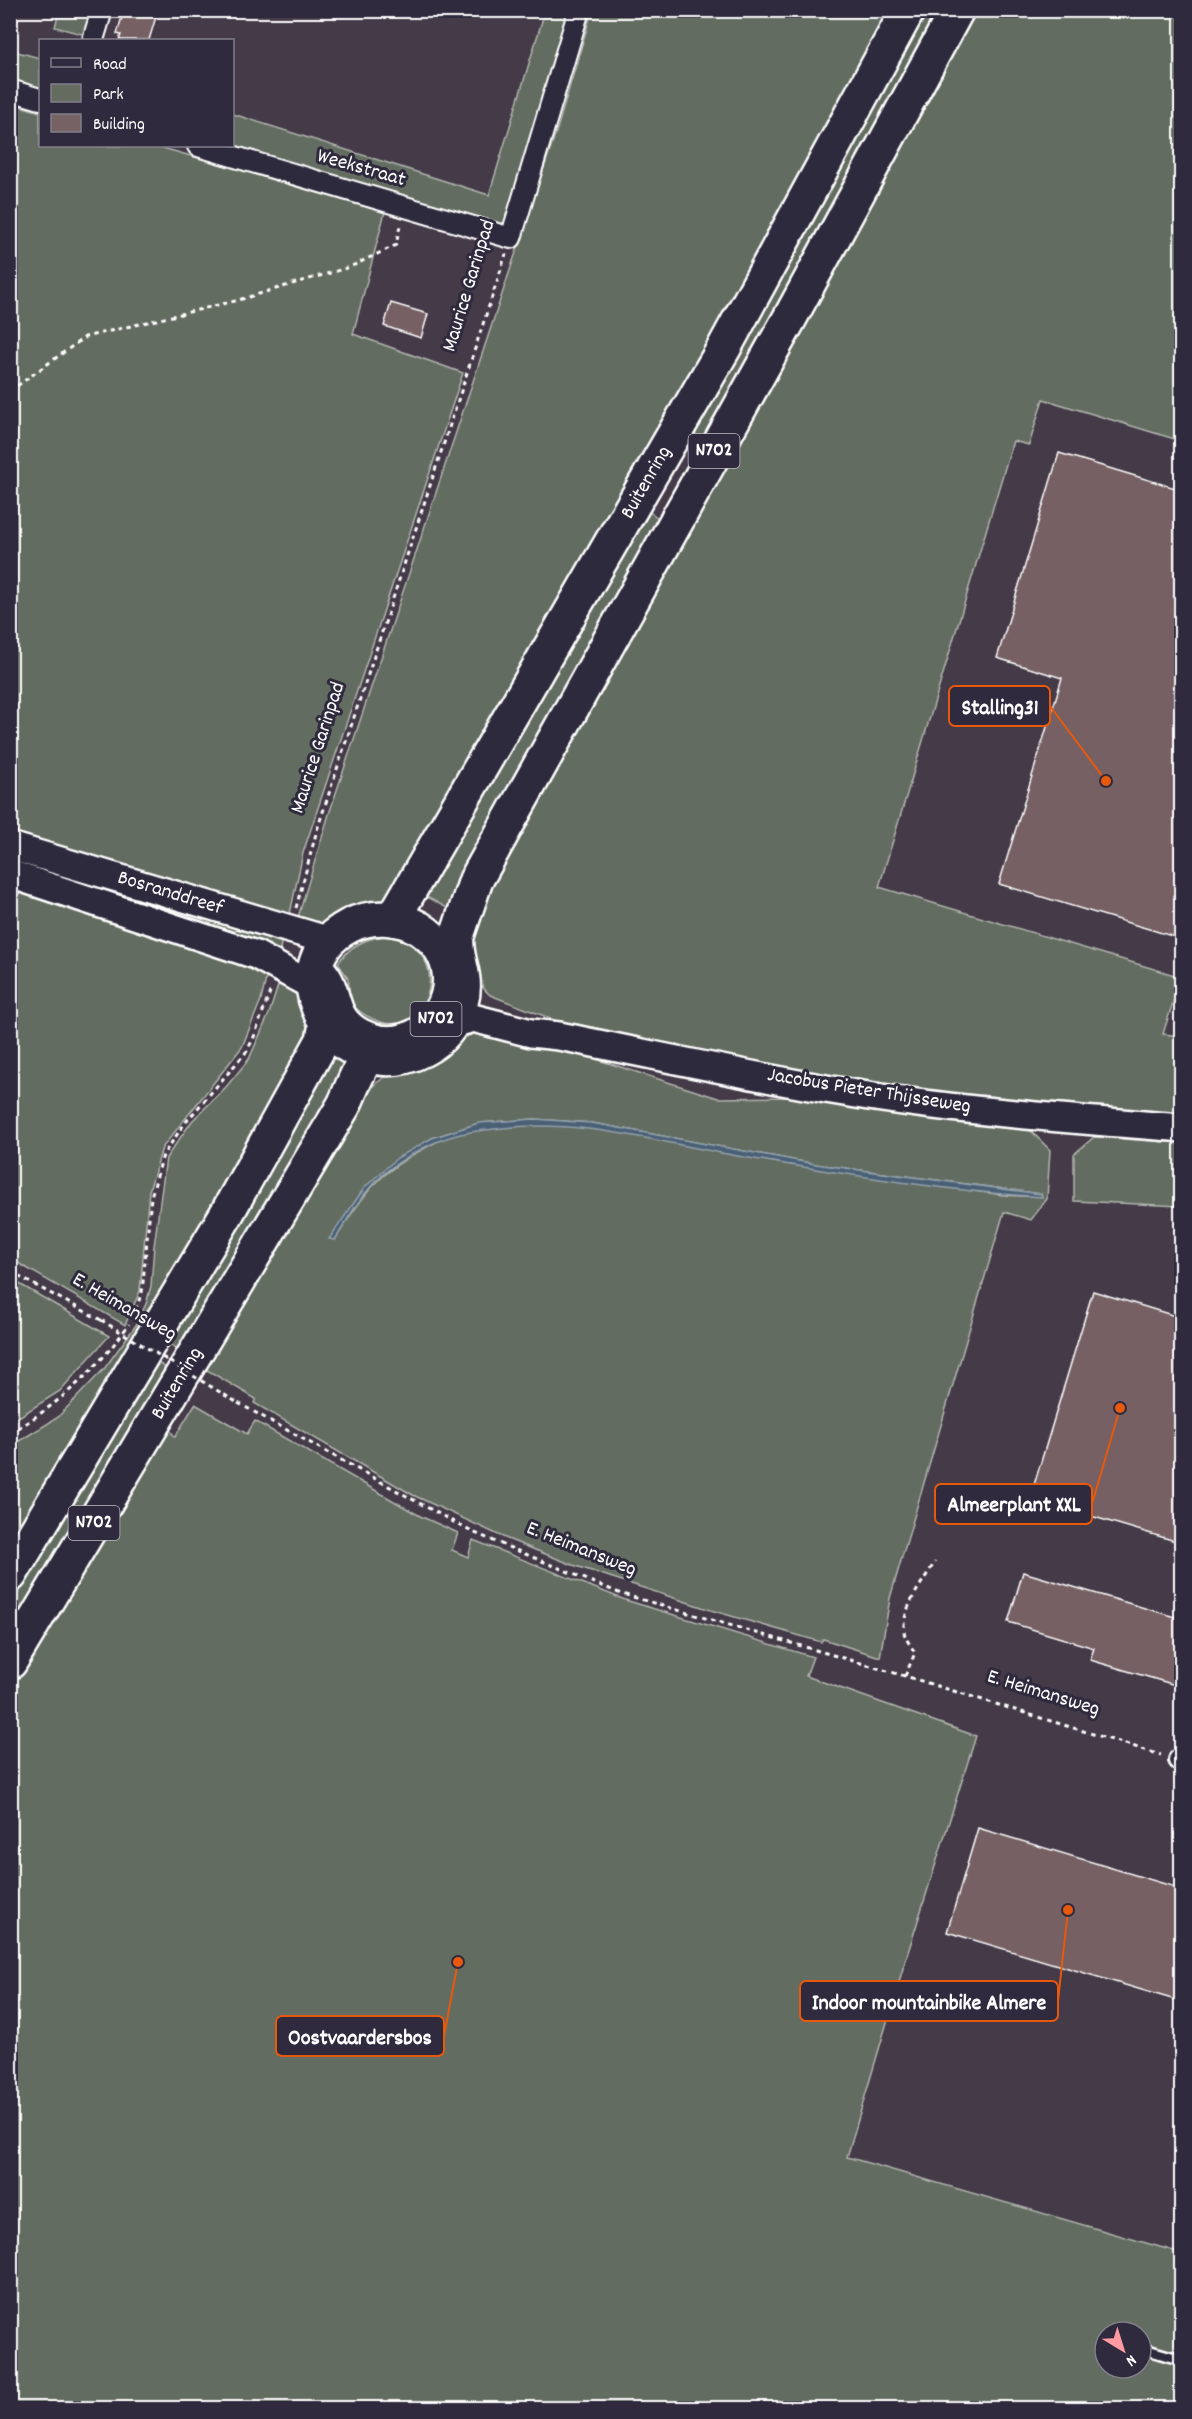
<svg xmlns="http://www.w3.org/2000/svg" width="1192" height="2419" font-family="Dekko,sans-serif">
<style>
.green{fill:#646c60;stroke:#b2b6b0;stroke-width:1.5;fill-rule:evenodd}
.water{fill:#4a6075;stroke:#92a0ac;stroke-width:1.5}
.building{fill:#766163;stroke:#fff;stroke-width:1.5}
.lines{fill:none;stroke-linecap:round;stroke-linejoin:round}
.lane-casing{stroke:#fff;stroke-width:14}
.street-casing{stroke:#fff;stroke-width:24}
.secondary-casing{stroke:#fff;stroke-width:32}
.highway-casing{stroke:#fff;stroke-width:38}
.path{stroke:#fff;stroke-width:3;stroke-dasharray:4.5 4.5;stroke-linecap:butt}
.lane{stroke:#2f2a3d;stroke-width:9}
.street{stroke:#2f2a3d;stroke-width:20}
.secondary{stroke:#2f2a3d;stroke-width:27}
.highway{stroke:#2f2a3d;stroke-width:33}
.path-bridge{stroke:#fff;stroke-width:3;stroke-dasharray:4.5 4.5;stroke-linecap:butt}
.labels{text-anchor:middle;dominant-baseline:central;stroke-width:6;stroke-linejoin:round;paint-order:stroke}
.shield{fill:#2f2a3d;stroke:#c1bfc5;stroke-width:1.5}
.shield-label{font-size:20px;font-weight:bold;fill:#fff}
.street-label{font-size:21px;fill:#fff;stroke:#2f2a3d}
.leader{fill:none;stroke:#e8590c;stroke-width:2}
.callout-dot{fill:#e8590c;stroke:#2f2a3d;stroke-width:2}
.callout{fill:#2f2a3d;stroke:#e8590c;stroke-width:2}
.callout-label{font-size:22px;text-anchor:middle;font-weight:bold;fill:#fff}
</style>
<rect width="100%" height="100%" fill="#443a48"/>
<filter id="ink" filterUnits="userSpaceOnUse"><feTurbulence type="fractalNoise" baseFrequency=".0167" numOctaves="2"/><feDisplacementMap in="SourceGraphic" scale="12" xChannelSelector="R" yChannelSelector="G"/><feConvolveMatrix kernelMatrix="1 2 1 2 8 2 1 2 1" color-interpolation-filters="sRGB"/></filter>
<g filter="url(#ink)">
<g class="green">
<polygon points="59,11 93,11 86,35 55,27"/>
<polygon points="545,11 577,11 511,217 498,226 217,146 232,146 233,114 489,195"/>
<polygon points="592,11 894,11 757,264 390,901 326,926 296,924 329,814 558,126"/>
<polygon points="920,11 949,11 705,454 685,442"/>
<path d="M971,11H1181V441L1043,399L1029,445L1013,441L879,887L1181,977L1163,1034L1181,1036V1116L1040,1107L794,1071L565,1024L490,995C457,964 472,935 481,897L826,286Z"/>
<polygon points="10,50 40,58 40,91 11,82"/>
<polygon points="10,103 40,112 40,146 156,146 385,212 353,334 463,373 303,853 288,923 98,858 11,834"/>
<polygon points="648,511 666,523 447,908 419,893 513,725 576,640"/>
<polygon points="10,854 282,937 280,950 11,869"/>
<polygon points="11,880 268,971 261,1000 242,1047 162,1148 149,1191 140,1291 125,1325 11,1259"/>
<path d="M384,936C390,937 396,938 402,940C455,962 424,1044 373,1019C366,1016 359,1012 354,1006C348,998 350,988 348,979C346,974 341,968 338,963C350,946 364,939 384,936Z"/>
<polygon points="281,976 295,984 304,1004 312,1031 301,1064 11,1556 11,1446 57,1418 104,1369 136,1325 146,1304 151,1286 154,1246 166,1158 192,1121 226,1087 249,1059 269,1014"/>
<path d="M473,1034L500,1036L570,1051L718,1098L801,1097L1031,1131L1050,1150L1047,1199L1031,1220L1004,1212L890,1598L880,1657L823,1639L821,1642L714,1611L573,1565L505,1538L413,1495L254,1403L256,1399L202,1367L328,1155L375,1084L397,1069ZM534,1119L592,1123L815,1164L1041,1194V1196C1008,1198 972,1190 938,1186C862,1176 785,1165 710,1150C626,1133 534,1110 450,1136C441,1139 433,1144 425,1148C379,1171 361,1197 335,1240L330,1239L365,1187L432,1138L479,1123Z"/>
<polygon points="328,1049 358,1064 188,1354 165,1342"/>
<polygon points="1094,1137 1181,1143 1181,1206 1074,1201 1074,1154"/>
<polygon points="11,1279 109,1336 60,1391 11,1422"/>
<polygon points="158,1363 176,1374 11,1646 11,1605"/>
<path d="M195,1404L247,1434L255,1421L420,1516L458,1533L452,1550L468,1557L473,1540L625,1600L813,1657L806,1676L976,1736L904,1965L847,2157L1181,2253V2408H11L10,1688L170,1430L175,1437ZM1105,2332H1141V2368H1105Z"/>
</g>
<path class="water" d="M534,1119L592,1123L815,1164L1041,1194L1042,1197C944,1191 846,1174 749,1158C664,1144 581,1117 494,1129C479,1131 464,1132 450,1137C428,1143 392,1164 376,1181C359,1198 347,1220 335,1240L329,1239L365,1187L397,1158L432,1138L479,1123Z"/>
<g class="building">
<polygon points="124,10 158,10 149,40 119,40 121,35 117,34"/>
<polygon points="391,303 428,314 421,338 384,326"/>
<polygon points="1059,453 1182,490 1182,939 999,884 1062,678 997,658"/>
<polygon points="1093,1291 1182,1318 1182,1543 1030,1498"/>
<polygon points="1023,1572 1182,1619 1182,1687 1090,1660 1094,1648 1008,1622"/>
<polygon points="978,1828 1182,1889 1182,2002 947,1932"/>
</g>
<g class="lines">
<g class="lane-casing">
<polyline id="lane" points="1144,2349 1182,2360"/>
</g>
<g class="street-casing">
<g id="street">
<polyline points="93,40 102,10"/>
<polyline points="10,90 40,99"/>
<polyline points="198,146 511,238 579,10"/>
<polyline points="1179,1760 1182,1761"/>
</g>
</g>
<g class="secondary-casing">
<g id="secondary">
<polyline points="10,846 330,941"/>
<polyline points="10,874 256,955 307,983 314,991"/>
<path d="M452,1024L473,1018L531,1033L559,1036C654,1055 748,1076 844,1092C955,1111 1069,1119 1182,1128"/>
</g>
</g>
<g class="highway-casing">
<g id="highway">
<polyline points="393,919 724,348 908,10"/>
<path d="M316,969C339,986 325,1017 359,1035C430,1071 487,971 419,928C398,916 371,915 349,926C267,969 341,1092 422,1050C441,1041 456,1023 461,1003C469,975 454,959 457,936L476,880L791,316L957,10"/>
<polyline points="10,1575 226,1215 323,1040 326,1024"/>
<path d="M10,1662L344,1105C354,1084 362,1054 384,1043"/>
</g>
</g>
<g class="path">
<polyline points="10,391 85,337 235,301 350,267 396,245 400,226"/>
<polyline points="296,908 317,830 506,254"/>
<polyline points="10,1272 101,1320"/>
<polyline points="132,1318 142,1293 151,1197 163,1155 185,1123 247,1051 254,1037 271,989"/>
<polyline points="238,1403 470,1531 619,1593 905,1676 1161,1755"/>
<path d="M10,1433C58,1405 98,1369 129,1324"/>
<path d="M905,1676L915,1653C912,1647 905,1639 904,1632C902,1607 923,1582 935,1562"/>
</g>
<use href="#lane" class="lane"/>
<use href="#street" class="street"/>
<use href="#secondary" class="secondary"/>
<use href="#highway" class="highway"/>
<polyline class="path-bridge" points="101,1320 238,1403"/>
</g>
</g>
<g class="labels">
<g class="shield">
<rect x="688.5" y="434" width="51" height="34" rx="4.5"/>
<rect x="410.5" y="1002" width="51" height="34" rx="4.5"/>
<rect x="68.5" y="1506" width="51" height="34" rx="4.5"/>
</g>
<g class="shield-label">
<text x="714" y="451">N702</text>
<text x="436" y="1019">N702</text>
<text x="94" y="1523">N702</text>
</g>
<g class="street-label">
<text transform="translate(361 169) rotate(16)">Weekstraat</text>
<text transform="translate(470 286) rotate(-73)">Maurice Garinpad</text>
<text transform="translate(647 483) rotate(-60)">Buitenring</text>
<text transform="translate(319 748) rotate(-72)">Maurice Garinpad</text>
<text transform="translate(170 894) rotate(17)">Bosranddreef</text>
<text transform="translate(869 1092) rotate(9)">Jacobus Pieter Thijsseweg</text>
<text transform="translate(124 1308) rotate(30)">E. Heimansweg</text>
<text transform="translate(178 1384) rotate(-59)">Buitenring</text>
<text transform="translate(581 1550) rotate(22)">E. Heimansweg</text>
<text transform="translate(1043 1694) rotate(17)">E. Heimansweg</text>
</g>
</g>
<path class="leader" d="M1106 781L1050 706M1120 1408L1092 1504M1068 1910L1058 2001M458 1962L444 2036"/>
<g class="callout-dot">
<circle cx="1106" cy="781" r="6"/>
<circle cx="1120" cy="1408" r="6"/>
<circle cx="1068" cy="1910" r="6"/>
<circle cx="458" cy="1962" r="6"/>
</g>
<g class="callout">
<rect x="949" y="686" width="101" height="40" rx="6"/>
<rect x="935" y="1484" width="157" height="40" rx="6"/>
<rect x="800" y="1981" width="258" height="40" rx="6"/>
<rect x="276" y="2016" width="168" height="40" rx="6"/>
</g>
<g class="callout-label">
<text x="1000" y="714">Stalling31</text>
<text x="1014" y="1511">Almeerplant XXL</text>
<text x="929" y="2009">Indoor mountainbike Almere</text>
<text x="360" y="2044">Oostvaardersbos</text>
</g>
<rect width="1192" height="2419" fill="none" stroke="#2f2a3d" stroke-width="36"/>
<rect x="18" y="18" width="1156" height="2383" fill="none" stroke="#fff" stroke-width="2" filter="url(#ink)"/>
<rect x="39" y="39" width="195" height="108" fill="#2f2a3d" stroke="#827f8b" stroke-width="1.5"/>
<rect x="51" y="58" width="30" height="9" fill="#2f2a3d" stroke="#827f8b" stroke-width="1.5"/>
<text x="93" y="69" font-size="18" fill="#ffffff">Road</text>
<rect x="51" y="84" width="30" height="18" fill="#646c60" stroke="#827f8b" stroke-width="1.5"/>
<text x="93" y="99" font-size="18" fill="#ffffff">Park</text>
<rect x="51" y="114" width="30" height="18" fill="#766163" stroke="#827f8b" stroke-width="1.5"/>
<text x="93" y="129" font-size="18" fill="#ffffff">Building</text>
<g transform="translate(1123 2350) rotate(142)"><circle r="28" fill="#2f2a3d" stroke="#827f8b" stroke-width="1.5"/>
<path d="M0-4.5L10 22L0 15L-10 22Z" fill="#ff9aa2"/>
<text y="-9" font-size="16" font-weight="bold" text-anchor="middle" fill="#ffffff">N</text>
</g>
</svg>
